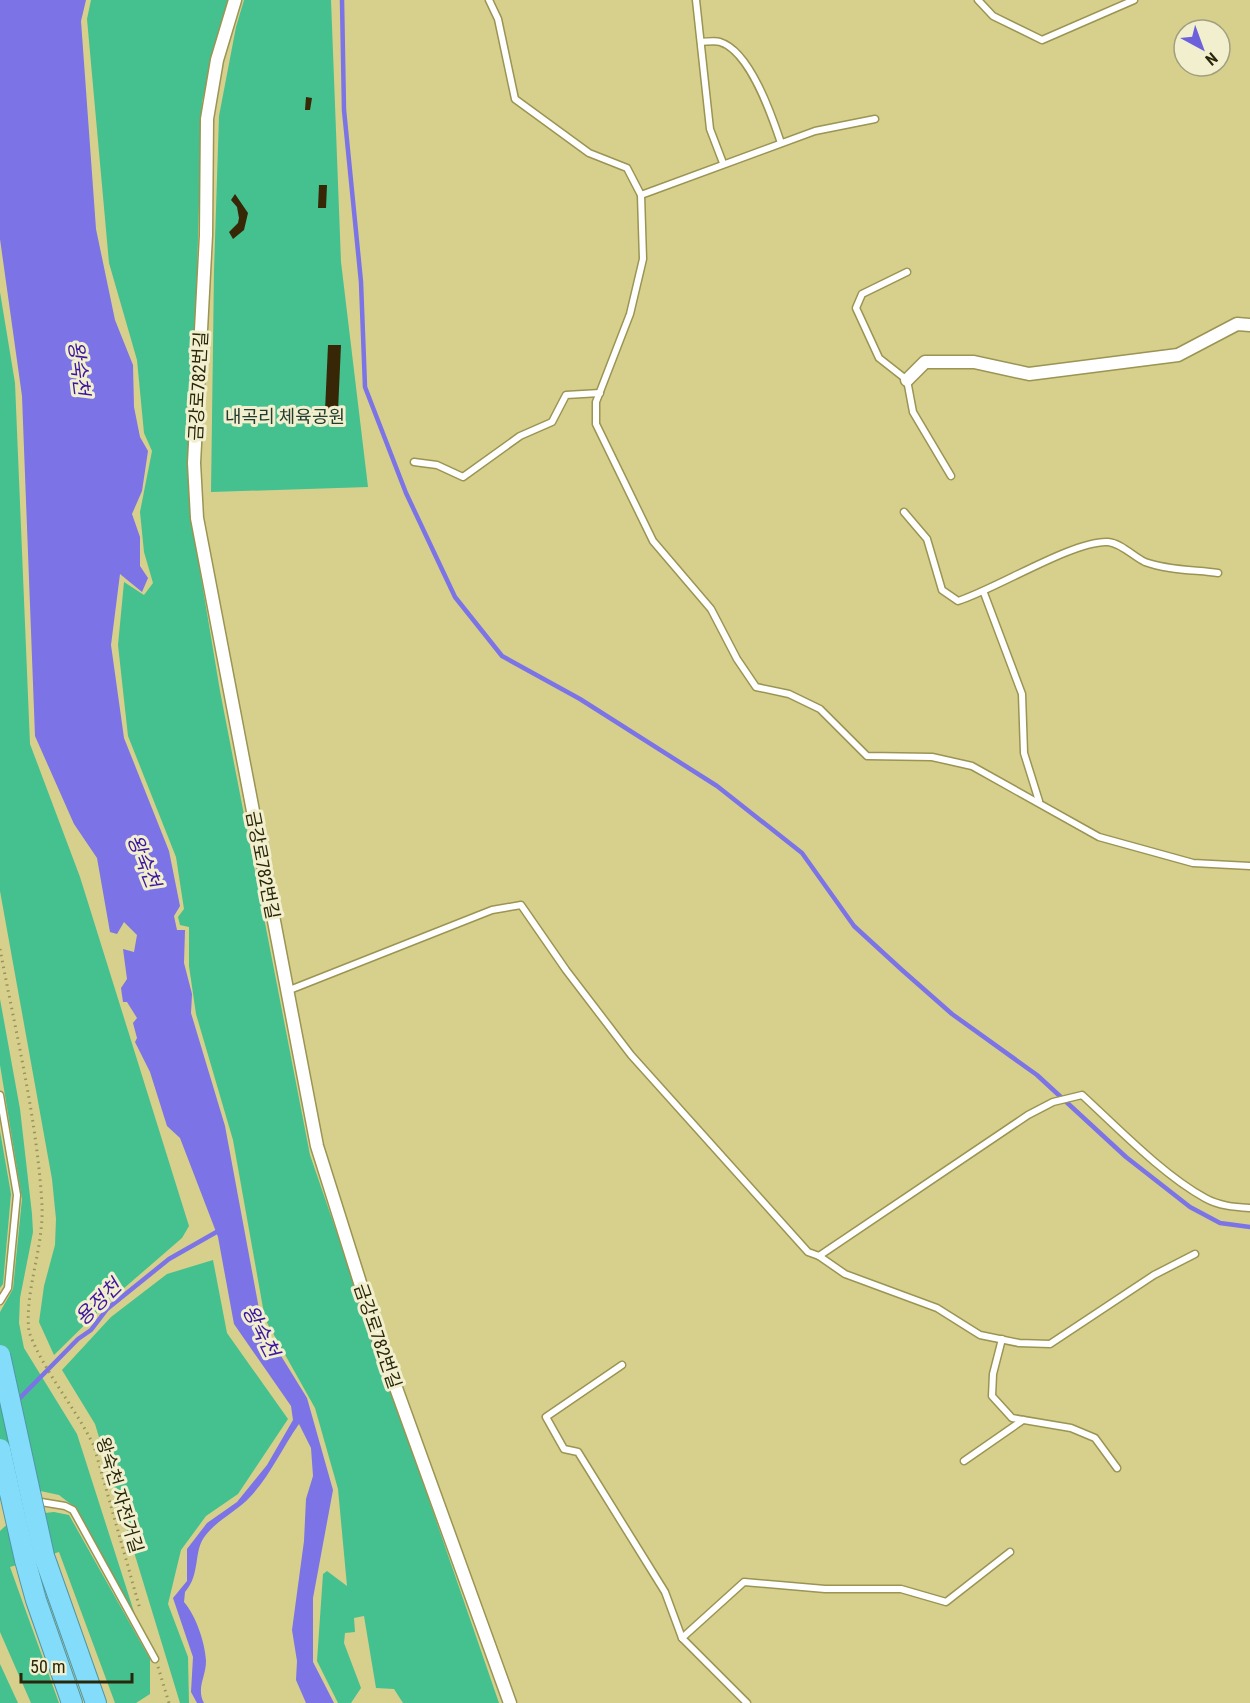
<svg xmlns="http://www.w3.org/2000/svg" width="1250" height="1703" font-family="'Roboto Condensed','Noto Sans KR',sans-serif">
<style>
.green{fill:#45c08f}
.water{fill:#7b73e6}
.lines{fill:none;stroke-linecap:round;stroke-linejoin:round}
.stream{stroke:#7b73e6;stroke-width:4.5}
.building{fill:#372706}
.service-casing{stroke:#9b9453;stroke-width:9}
.minor-casing{stroke:#9b9453;stroke-width:15}
.trunk-casing{stroke:#4f97a6;stroke-width:22}
.path{stroke:#98935e;stroke-width:3;stroke-dasharray:1.5 4.5;stroke-linecap:butt}
.service{stroke:#fff;stroke-width:6}
.minor{stroke:#fff;stroke-width:12}
.trunk{stroke:#83dcfa;stroke-width:20}
.trunk-bridge-casing{stroke:#4f97a6;stroke-width:22;stroke-linecap:butt}
.trunk-bridge{stroke:#83dcfa;stroke-width:20}
.labels{text-anchor:middle;dominant-baseline:central;stroke-width:6;stroke-linejoin:round;paint-order:stroke}
.street-label{font-size:18px;fill:#29270b;stroke:#f2efce}
.park-label{font-size:18px;fill:#223d30;stroke:#f2efce}
.water-label{font-size:20px;font-style:italic;fill:#3c15a0;stroke:#f2efce}
</style>
<rect width="100%" height="100%" fill="#d6d08c"/>
<g class="green">
<polygon points="91,0 229,0 202,102 190,511 220,691 310,1155 499,1703 403,1703 394,1689 376,1688 364,1616 354,1618 355,1632 345,1633 344,1643 361,1688 351,1703 338,1703 317,1661 323,1574 327,1571 347,1586 338,1489 315,1408 265,1319 233,1140 196,1014 189,966 189,927 180,925 178,917 184,909 176,857 128,736 118,645 124,582 144,595 153,583 144,552 140,512 152,451 144,433 137,360 109,263 87,19"/>
<polygon points="244,0 331,0 341,262 368,487 211,492 214,271 219,116 236,27"/>
<polygon points="0,292 15,383 30,744 80,877 189,1226 182,1238 108,1302 54,1355 39,1322 44,1286 55,1245 56,1219 52,1179 0,891"/>
<polygon points="0,999 20,1109 32,1214 33,1232 20,1298 19,1323 24,1348 77,1434 135,1615 77,1509 59,1495 31,1489 10,1488 0,1494 0,1312 13,1289 22,1199 0,1065"/>
<polygon points="0,1131 11,1194 3,1284 0,1288"/>
<polygon points="213,1260 227,1333 288,1419 238,1494 206,1516 181,1550 168,1604 188,1657 189,1703 180,1703 95,1424 62,1370 111,1317 167,1274"/>
<path d="M54,1512L69,1515L150,1659V1694L136,1703H115L59,1552L10,1567L59,1703H31L0,1632V1531C15,1515 32,1514 54,1512Z"/>
<polygon points="0,1664 18,1703 0,1703"/>
</g>
<path class="water" d="M0,0H86L81,21L96,229L115,320L133,365L134,407L140,437L148,451L142,491L132,514L140,537V566L148,578L142,592L120,574L111,645L124,738L169,851L180,906L174,916L177,930H185L184,963L192,994L191,1013L225,1126L262,1325L307,1398L333,1490L313,1598V1662L334,1703H306L296,1680L297,1661L292,1630L304,1541L306,1499L313,1476L311,1448L299,1424C282,1448 270,1476 250,1497C236,1512 217,1520 205,1536C193,1551 201,1574 185,1592L184,1602C196,1616 205,1642 206,1661C206,1677 196,1688 204,1703H197L191,1692L193,1657L173,1598L187,1581V1549L207,1523L237,1502L267,1465L293,1420L291,1406L234,1324L218,1237L180,1138L167,1126L150,1072L135,1042L137,1038L133,1023L137,1018L127,1002H123L121,988L127,979L123,949L134,952L137,935L124,922L117,934L110,932L97,858L74,824L35,736L22,396L0,239Z"/>
<g class="lines">
<g class="stream">
<polyline points="342,0 344,110 361,282 365,387 406,493 455,597 502,656 580,699 717,786 802,853 854,926 902,970 952,1014 1037,1075 1126,1157 1190,1207 1220,1223 1250,1227"/>
<polyline points="17,1401 78,1339 91,1330 107,1309 169,1259 220,1230"/>
</g>
</g>
<g class="building">
<polygon points="306,97 312,98 310,110 305,110"/>
<polygon points="319,185 327,185 326,208 318,208"/>
<polygon points="235,194 248,213 244,230 233,239 229,232 238,223 239,218 237,207 231,200"/>
<polygon points="328,345 341,345 338,411 325,411"/>
</g>
<g class="lines">
<g class="service-casing">
<g id="service">
<polyline points="489,0 498,19 515,99 589,153 627,168 641,195 643,259 630,314 596,402 596,424 653,541 711,609 737,659 756,687 789,694 820,709 867,756 932,757 972,766 1099,837 1193,863 1250,866"/>
<polyline points="696,0 710,129 723,163"/>
<polyline points="978,0 993,16 1042,40 1134,0"/>
<path d="M701,42C706,42 715,40 720,42C750,51 772,116 781,143"/>
<polyline points="641,195 815,131 875,119"/>
<polyline points="907,272 862,294 856,308 879,358 907,380 913,412 951,476"/>
<polyline points="414,462 437,465 463,477 520,436 552,422 566,395 600,393"/>
<path d="M904,512L927,539L942,590L958,601C996,589 1074,540 1108,542C1121,543 1134,557 1145,562C1166,570 1196,570 1218,573"/>
<polyline points="984,593 1022,694 1024,753 1039,801"/>
<path d="M287,991L492,910L521,905L566,970L631,1055L808,1252L819,1256L1028,1115L1053,1102L1082,1095C1118,1128 1163,1175 1205,1198C1219,1206 1235,1207 1250,1208"/>
<polyline points="0,1095 17,1195 8,1288 0,1301"/>
<polyline points="819,1256 845,1274 937,1308 980,1335 1019,1343 1050,1344 1154,1275 1195,1254"/>
<polyline points="1002,1339 993,1374 992,1396 1012,1418 1071,1428 1095,1438 1117,1468"/>
<polyline points="622,1365 546,1417 564,1449 578,1452 665,1592 682,1638 747,1703"/>
<polyline points="964,1461 1023,1420"/>
<polyline points="35,1501 65,1506 73,1510 155,1659"/>
<polyline points="682,1638 744,1582 825,1589 901,1589 946,1602 1010,1552"/>
</g>
</g>
<g class="minor-casing">
<g id="minor">
<polyline points="235,0 217,60 207,119 206,235 194,463 197,518 317,1146 374,1327 510,1703"/>
<polyline points="907,380 925,362 974,362 1029,374 1178,355 1237,324 1250,325"/>
</g>
</g>
<g class="trunk-casing">
<g id="trunk">
<polyline points="44,1556 96,1703"/>
<polyline points="25,1560 36,1600 72,1703"/>
</g>
</g>
<g class="path">
<path d="M0,949C16,1034 37,1119 42,1205C44,1248 24,1292 29,1332C44,1372 75,1407 94,1446L140,1609"/>
<polyline points="158,1667 169,1703"/>
</g>
<use href="#service" class="service"/>
<use href="#minor" class="minor"/>
<use href="#trunk" class="trunk"/>
<g class="trunk-bridge-casing">
<g id="trunk-bridge">
<polyline points="0,1355 44,1556"/>
<polyline points="0,1449 25,1560"/>
</g>
</g>
<use href="#trunk-bridge" class="trunk-bridge"/>
</g>
<g class="labels">
<g class="street-label">
<text transform="translate(198 386) rotate(-87)">금강로782번길</text>
<text transform="translate(263 865) rotate(79)">금강로782번길</text>
<text transform="translate(378 1336) rotate(71)">금강로782번길</text>
<text transform="translate(120 1495) rotate(73)">왕숙천 자전거길</text>
</g>
<g class="park-label">
<text x="285" y="416">내곡리 체육공원</text>
</g>
<g class="water-label">
<text transform="translate(79 368) rotate(83)">왕숙천</text>
<text transform="translate(144 861) rotate(68)">왕숙천</text>
<text transform="translate(98 1302) rotate(-45)">용정천</text>
<text transform="translate(261 1331) rotate(63)">왕숙천</text>
</g>
</g>
<g transform="translate(1202 48) rotate(139)"><circle r="28" fill="#f2efce" stroke="#a29f80" stroke-width="1.5"/>
<path d="M0-4.5L10 22L0 15L-10 22Z" fill="#6d61db"/>
<text y="-9" font-size="16" font-weight="bold" text-anchor="middle" fill="#29270b">N</text>
</g>
<path d="M21 1673v9h111v-9" fill="none" stroke="#29270b" stroke-width="3"/>
<text x="30" y="1673" font-size="18" fill="#29270b" stroke="#f2efce" stroke-width="4.5" paint-order="stroke">50 m</text>
</svg>
